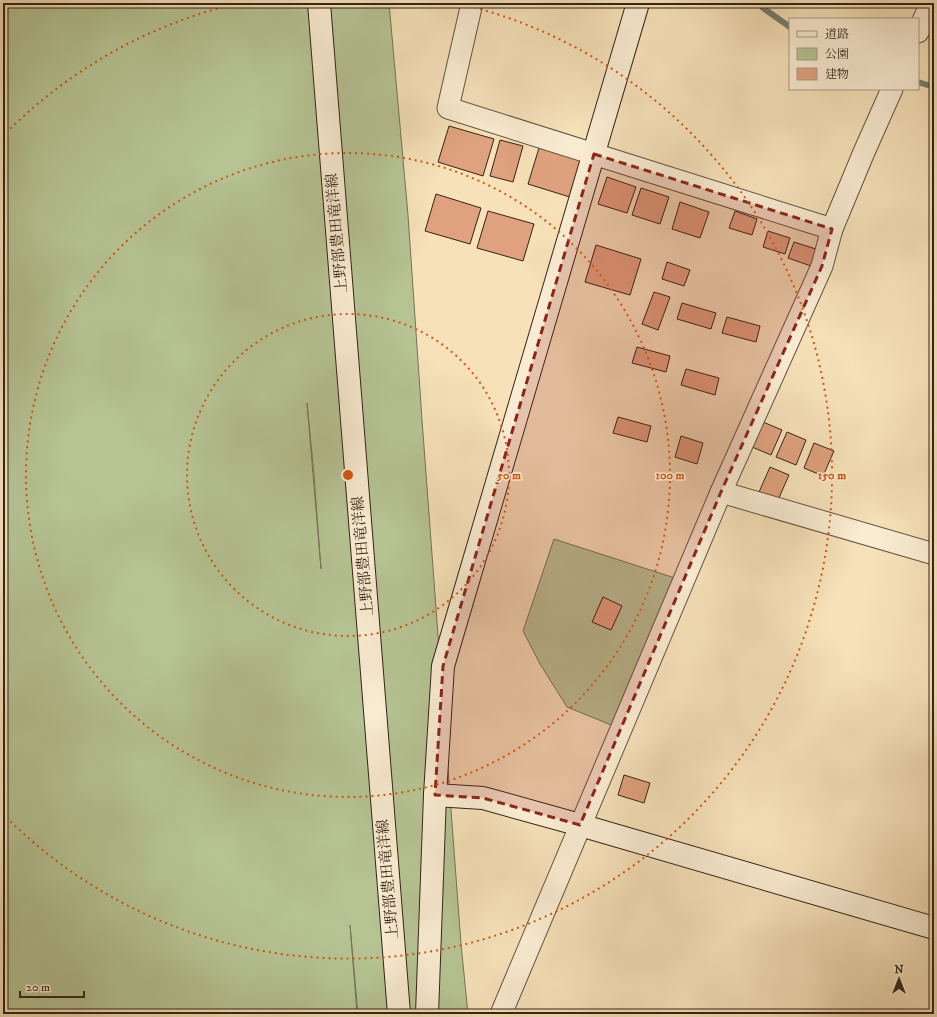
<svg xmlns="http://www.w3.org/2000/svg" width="937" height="1017" font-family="'IM FELL DW Pica','Noto Serif JP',serif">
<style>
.green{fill:#b6c494;stroke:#747456;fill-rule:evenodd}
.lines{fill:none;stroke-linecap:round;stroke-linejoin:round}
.stream{stroke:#73806f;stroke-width:6}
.building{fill:#e0a27e;stroke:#322418}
.street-casing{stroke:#635340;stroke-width:23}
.secondary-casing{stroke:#322418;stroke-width:24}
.street{stroke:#f9ecd2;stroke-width:21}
.secondary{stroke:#f9ecd2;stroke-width:22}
.marked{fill:#8f2418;fill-opacity:0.2;stroke:#8f2418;stroke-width:3;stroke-dasharray:8 5;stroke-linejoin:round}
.ring{fill:none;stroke:#d6540d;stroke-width:2;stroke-dasharray:2 4}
.labels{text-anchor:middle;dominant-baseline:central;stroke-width:3;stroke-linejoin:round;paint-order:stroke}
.street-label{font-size:15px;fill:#322418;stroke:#f9ecd2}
.centre{fill:#d6540d;stroke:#f9ecd2;stroke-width:2}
.ring-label{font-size:12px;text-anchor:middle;font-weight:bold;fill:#d6540d;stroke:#f9ecd2;stroke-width:3;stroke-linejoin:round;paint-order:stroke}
</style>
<rect width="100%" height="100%" fill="#f6e1b9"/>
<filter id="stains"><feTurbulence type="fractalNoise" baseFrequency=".005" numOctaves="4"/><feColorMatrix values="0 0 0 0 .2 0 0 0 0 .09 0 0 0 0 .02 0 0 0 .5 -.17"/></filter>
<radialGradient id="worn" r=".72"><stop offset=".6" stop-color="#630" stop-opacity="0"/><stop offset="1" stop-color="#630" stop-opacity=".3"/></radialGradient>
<g class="green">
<path d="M3,3H389L408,215L422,420L461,944L468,1014H358L350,925L357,1014H3ZM307,403L314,475L321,569Z"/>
<polygon points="554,539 675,578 621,729 567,707 540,664 523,631"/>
</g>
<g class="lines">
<g class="stream">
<polyline points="759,3 763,8 790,27"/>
<polyline points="918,82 934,87"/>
</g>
</g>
<g class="building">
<polygon points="449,126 494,139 483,176 438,162"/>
<polygon points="500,140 523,146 513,182 490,176"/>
<polygon points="539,148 584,161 573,198 528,184"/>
<polygon points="607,177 636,187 627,213 598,204"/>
<polygon points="641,188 669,197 660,224 632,215"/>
<polygon points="436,194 481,208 470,244 425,231"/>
<polygon points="680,202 709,212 700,238 672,229"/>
<polygon points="488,211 534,224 523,261 477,248"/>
<polygon points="735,211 757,219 752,235 729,228"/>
<polygon points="768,231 790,238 785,254 763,247"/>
<polygon points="794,242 816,249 811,266 788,258"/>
<polygon points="596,245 641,259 630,295 585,282"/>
<polygon points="667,262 690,270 684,286 662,279"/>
<polygon points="654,292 670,297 658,330 642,324"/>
<polygon points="682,303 716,313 711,329 677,319"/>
<polygon points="727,317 760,326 756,342 722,333"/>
<polygon points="637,347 670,356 666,372 632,363"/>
<polygon points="686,369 719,378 715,395 681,385"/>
<polygon points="618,417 651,426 647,442 613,433"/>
<polygon points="763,422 782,430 771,455 752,447"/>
<polygon points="787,432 806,440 796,465 776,457"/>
<polygon points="681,436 703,443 697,464 675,457"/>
<polygon points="814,443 834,451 823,476 804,468"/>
<polygon points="770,467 789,475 778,500 759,492"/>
<polygon points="603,597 622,606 611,630 592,622"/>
<polygon points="624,775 650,783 644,803 618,795"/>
</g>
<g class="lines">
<g class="street-casing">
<g id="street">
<polyline points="472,3 448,108 832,229"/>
<polyline points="918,32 931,3"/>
<polyline points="721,492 934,554"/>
<polyline points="501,1014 721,492 822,266 832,229 864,152 892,89"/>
</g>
</g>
<g class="secondary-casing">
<g id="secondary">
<polyline points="319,3 399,1014"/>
<polyline points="435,795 483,798 580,825 934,928"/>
<polyline points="427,1014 435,795 443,666 638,3"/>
</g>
</g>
<use href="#street" class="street"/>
<use href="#secondary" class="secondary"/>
</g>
<path class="marked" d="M594,154L832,229L822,266L721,492L580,825L483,798L435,795L443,666Z"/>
<g class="ring">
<circle cx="348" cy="475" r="161"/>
<circle cx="348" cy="475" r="322"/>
<path d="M6 133A484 484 0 0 1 239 3M457 3A484 484 0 1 1 6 817"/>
</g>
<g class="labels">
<g class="street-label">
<text transform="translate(337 233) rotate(-95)">上野部豊田竜洋線</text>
<text transform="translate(363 556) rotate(-95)">上野部豊田竜洋線</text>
<text transform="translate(388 879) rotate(-95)">上野部豊田竜洋線</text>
</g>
</g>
<circle cx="348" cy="475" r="6" class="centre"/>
<g class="ring-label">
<text x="509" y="479">50 m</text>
<text x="670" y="479">100 m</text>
<text x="832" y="479">150 m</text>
</g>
<rect width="937" height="1017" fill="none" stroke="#f6e1b9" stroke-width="16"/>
<rect x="4" y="4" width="929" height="1009" fill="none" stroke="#322418" stroke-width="2"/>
<rect x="8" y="8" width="921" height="1001" fill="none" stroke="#322418"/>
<rect x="789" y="18" width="130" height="72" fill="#f9ecd2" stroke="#a99c88"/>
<rect x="797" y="31" width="20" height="6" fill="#f9ecd2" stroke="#a99c88"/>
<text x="825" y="38" font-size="12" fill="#322418">道路</text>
<rect x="797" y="48" width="20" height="12" fill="#b6c494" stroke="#a99c88"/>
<text x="825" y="58" font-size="12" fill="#322418">公園</text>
<rect x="797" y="68" width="20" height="12" fill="#e0a27e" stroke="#a99c88"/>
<text x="825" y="78" font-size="12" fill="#322418">建物</text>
<g transform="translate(899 979)" stroke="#f9ecd2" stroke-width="3" paint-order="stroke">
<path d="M0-3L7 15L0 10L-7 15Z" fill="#322418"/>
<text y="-6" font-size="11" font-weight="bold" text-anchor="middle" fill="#322418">N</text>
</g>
<path d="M20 991v6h64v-6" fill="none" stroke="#322418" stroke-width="2"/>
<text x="26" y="991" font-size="12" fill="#322418" stroke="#f9ecd2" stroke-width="3" paint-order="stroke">20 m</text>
<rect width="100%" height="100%" filter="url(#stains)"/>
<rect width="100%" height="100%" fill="url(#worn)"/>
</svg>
